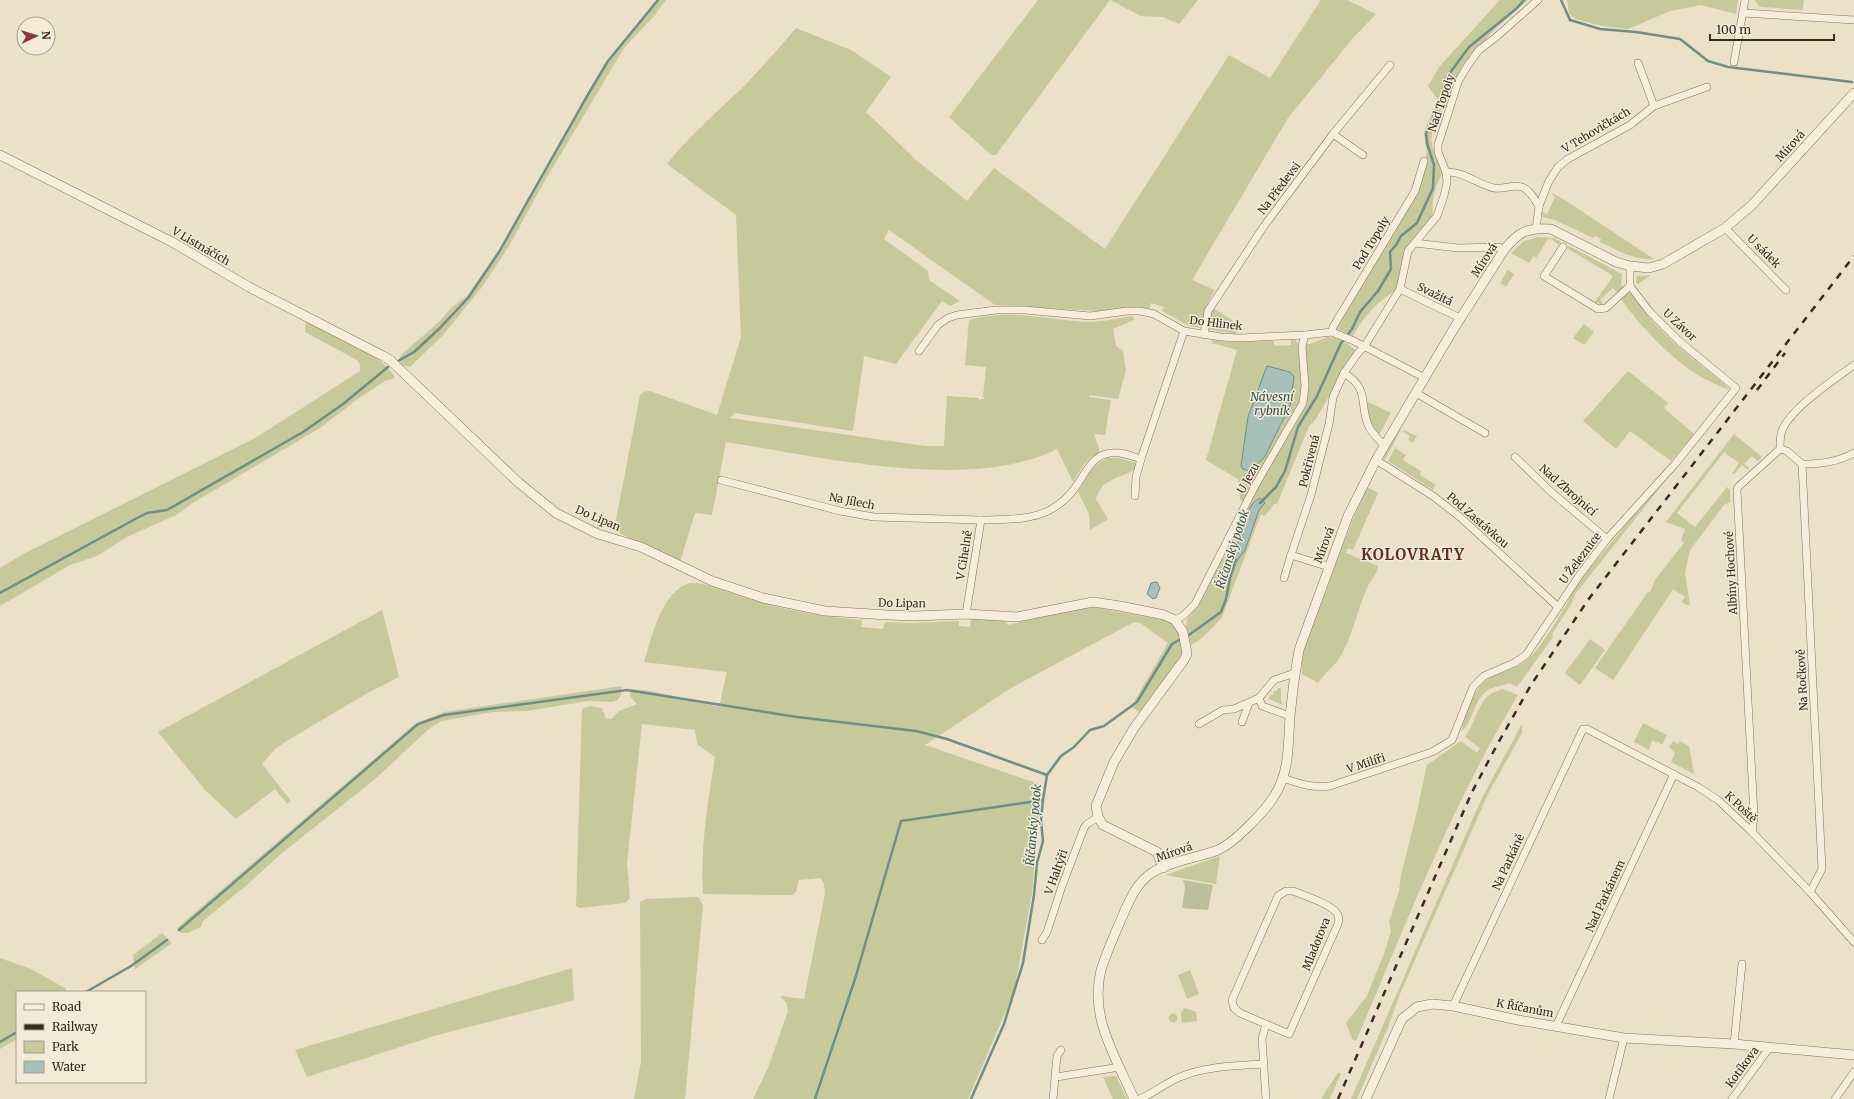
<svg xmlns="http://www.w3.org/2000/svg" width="1854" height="1099" font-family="Merriweather,serif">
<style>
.green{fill:#c5c99c;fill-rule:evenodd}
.cemetery{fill:#bcbf9b}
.water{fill:#a9c0b8;stroke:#708e85}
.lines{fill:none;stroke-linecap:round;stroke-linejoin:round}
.stream{stroke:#708e85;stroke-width:2.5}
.minor-casing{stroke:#86725e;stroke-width:8}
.tertiary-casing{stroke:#86725e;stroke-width:10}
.minor{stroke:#f7eddb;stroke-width:7}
.tertiary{stroke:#f7eddb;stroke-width:9}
.rail{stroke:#382b21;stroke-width:2.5;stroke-dasharray:7 7;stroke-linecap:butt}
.labels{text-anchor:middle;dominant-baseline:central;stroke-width:3;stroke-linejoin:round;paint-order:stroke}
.street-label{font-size:11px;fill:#382b21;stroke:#f3ead7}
.water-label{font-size:12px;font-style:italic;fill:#315652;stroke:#f3ead7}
.district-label{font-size:15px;font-weight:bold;letter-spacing:1px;fill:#612e23;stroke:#f3ead7}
</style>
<rect width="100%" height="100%" fill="#ebe0c8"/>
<g class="green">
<polygon points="658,0 666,0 655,15 624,48 540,189 509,246 482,287 444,334 410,367 402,365 399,359 402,354 441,320 451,308 467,296 501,248 593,83 628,35"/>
<polygon points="1038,0 1198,0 1179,24 1163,17 1141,16 1110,0 996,155 991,155 949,117"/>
<path d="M1321,0H1347L1376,14L1353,38L1288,118L1192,280L1215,290L1207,304L1238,324L1236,334L1189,326L1162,311L1164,307L1151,303L1149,309C1136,306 1125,306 1114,312L995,305L889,230L884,239L928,271L929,280L960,301L950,306L942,301L896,364L864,356L853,431L735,413L730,418L925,446H944L947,396L978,398L980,401L981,399H985L983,397L986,367L965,365L969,320C1007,308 1049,320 1087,322C1103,322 1118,318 1133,316L1134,320L1113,329L1116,346L1123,351L1126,371L1118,399L1089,395V397L1111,400L1105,435L1094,434L1099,448V453C1086,457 1080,471 1073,482L1057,449C971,493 818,456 726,442L712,515L695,513L679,565L614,530L640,395L643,392L650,391L717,415L741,337L736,215L667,164C689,136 716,113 742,88C761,69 778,49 796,28L851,50L891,77L866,112L915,159L967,201L994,168L1105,249L1229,55L1270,78Z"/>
<path d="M1500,0H1528L1496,28L1462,66L1433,129L1431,140L1433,148L1438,152L1443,164L1442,174L1436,186L1433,199L1432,224L1408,251L1400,289C1380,298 1363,317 1353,336L1333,327L1415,191L1427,154L1424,133L1427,123L1439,101L1428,86L1439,67Z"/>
<polygon points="1567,0 1738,0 1736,14 1701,5 1670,11 1628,29 1597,25 1576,19 1569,13"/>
<polygon points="1755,0 1804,0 1803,10 1762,7 1758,5"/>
<path d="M1550,192L1565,200L1654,259C1635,261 1617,250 1600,242L1601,239L1595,236L1593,238L1555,220L1543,217L1542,212L1547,214L1555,197Z"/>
<polygon points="1538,237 1554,238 1561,242 1558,245 1552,239 1548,239 1536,258 1534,256 1529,263 1511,253 1524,241"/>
<polygon points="1569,246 1622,274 1621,284 1625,290 1620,295 1613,288 1600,300 1606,308 1600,309 1600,304 1598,302 1595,307 1592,306 1613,276 1567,248"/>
<polygon points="1508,270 1514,274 1506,287 1500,283"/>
<polygon points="1651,275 1638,284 1636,283 1637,276"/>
<path d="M1627,293L1631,294L1653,322L1674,343L1724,384L1729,390C1716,384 1701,378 1690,370C1664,351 1640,326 1621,299Z"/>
<path d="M306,321C326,331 390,359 395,378L385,381L359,398L320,428L191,504L178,514L127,537L97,556L70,565L0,606V568L27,552L257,437L360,371V365L357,360L305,332Z"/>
<polygon points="1584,324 1594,332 1584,345 1573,338"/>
<path d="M1327,337C1339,337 1350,344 1358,353L1333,397L1328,398L1316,419L1309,426L1277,504H1274L1265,516L1261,514L1222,617C1216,625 1199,642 1191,645L1186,626L1187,619L1199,604L1220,560L1225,558L1233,542V535L1250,505L1240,500L1238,479L1206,460L1237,350L1212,343V340L1226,342L1274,341V346L1291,345V340H1296L1298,344H1310ZM1267,366L1290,406L1264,458L1249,471H1246L1241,466L1248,417Z"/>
<polygon points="1628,371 1668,403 1664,408 1694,434 1671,461 1630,431 1616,449 1583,421"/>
<polygon points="1366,401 1391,413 1379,435 1370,423"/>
<polygon points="1400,427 1401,429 1385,460 1383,458"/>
<polygon points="1404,430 1417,436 1413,443 1408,440 1410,436 1403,432"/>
<polygon points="1734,434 1762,457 1758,461 1752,456 1744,464 1749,468 1748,470 1742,465 1734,474 1732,473 1739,463 1724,452 1677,513 1695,527 1727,487 1730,490 1730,502 1724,505 1690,550 1685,573 1690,605 1687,605 1682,602 1685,597 1673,589 1613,680 1595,668 1647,593 1651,591 1654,581 1684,543 1681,540 1685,529 1666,522"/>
<polygon points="1395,448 1406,455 1403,460 1421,471 1420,475 1436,485 1433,490 1388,461"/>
<path d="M1107,458H1119L1136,463L1137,465C1131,476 1114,476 1104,485C1100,488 1098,495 1096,499L1108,519L1090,530L1089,514L1078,492C1086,479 1092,465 1107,458Z"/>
<path d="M1663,484L1576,593L1571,605L1552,634L1553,637L1517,687L1509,683C1503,686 1495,686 1488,690C1473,700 1474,721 1461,732C1467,712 1472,685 1494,676C1505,671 1518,668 1527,660C1541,648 1558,618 1568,602C1571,587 1587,573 1596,561C1618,535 1638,508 1663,484Z"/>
<path d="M1367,487L1378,493L1353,550L1348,548L1346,553L1378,566C1377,575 1371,579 1367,588C1357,610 1353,636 1340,657C1334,667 1324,673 1318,683L1302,674C1300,643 1318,615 1328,586C1340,552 1352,520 1367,487Z"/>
<path d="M691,583C711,583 733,595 753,600C789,611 825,617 862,620L861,627L883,629L885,622L912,623L959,621V626L970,627L971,618L1004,620L1008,625L1075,608L1094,607L1168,621C1178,627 1185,645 1181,656L1140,712L1131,707L1168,643L1142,624L1134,622L1009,689L925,745L1039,784L1040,801L1032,893L1014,992L968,1099H753L768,1068L788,1011L786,1002L780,996L804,999L825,894L824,884L821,878L799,880L796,892L792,895L703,894C700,849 708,802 715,757L697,744L695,730L642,724L627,863L630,898L625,903L579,908L576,906L582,709L590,706L602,708L606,718L611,719L619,711L637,704L630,696L631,689L651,691L719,707L727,672L644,662C652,637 662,589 691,583Z"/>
<polygon points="382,610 399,677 364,695 285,742 275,749 262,764 291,801 287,804 275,789 236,819 205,790 158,732"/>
<polygon points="1590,639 1605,650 1580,685 1565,673"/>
<polygon points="622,686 621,695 618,700 612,702 588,701 527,711 493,712 441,721 430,728 374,780 282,853 248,884 203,921 201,927 187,933 180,933 177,928 415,724 444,712"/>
<polygon points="1278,688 1281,688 1281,700 1283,705 1269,699 1270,695 1273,695 1274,691 1277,691"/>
<path d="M1502,689L1518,695C1452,804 1406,924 1356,1041L1352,1039L1346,1023L1367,996L1385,951L1391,931L1389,922L1399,891L1401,875L1417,811L1427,765L1461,741L1477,753L1480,748L1465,737C1474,725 1477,707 1487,697C1491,693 1497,691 1502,689Z"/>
<polygon points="1643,723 1667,735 1662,745 1658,741 1657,743 1652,740 1649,750 1634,742"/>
<polygon points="1522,724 1522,733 1489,792 1400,994 1388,1027 1357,1099 1351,1099 1466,834 1483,796"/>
<polygon points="1673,741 1678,744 1680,741 1689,746 1694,774 1671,762 1675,753 1669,747"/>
<polygon points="1220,856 1216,884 1165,875"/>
<polygon points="698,897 703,905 685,1099 634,1099 641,1062 640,902 646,899"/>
<polygon points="162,933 172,943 135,969 133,955"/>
<polygon points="0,958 31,969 65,988 66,992 17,992 17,1039 0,1049"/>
<polygon points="572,968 574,1000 434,1036 307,1077 295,1050"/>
<polygon points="1190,970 1199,994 1187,999 1178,975"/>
<polygon points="1184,1008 1196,1012 1197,1021 1182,1023 1181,1013"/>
<circle cx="1173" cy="1018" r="4.5"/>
<polygon points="1338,1073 1341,1073 1330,1099 1322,1099 1325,1092"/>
<polygon points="1111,1076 1116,1076 1127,1099 1113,1099 1103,1077"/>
</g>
<polygon class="cemetery" points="1183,880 1213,885 1208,910 1182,908 1185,887"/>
<g class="water">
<polygon points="1267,366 1290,372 1294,377 1290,406 1264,458 1249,471 1243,469 1241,466 1248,417"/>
<polygon points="1260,498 1265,503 1259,510 1245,550 1233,566 1231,565 1236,547 1243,531 1245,515 1254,502"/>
<polygon points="1157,582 1160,588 1156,598 1153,599 1147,594 1151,583"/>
</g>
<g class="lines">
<g class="stream">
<polyline points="1561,0 1570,20 1600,29 1636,32 1680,39 1708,61 1728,67 1852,82"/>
<polyline points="398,361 414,352 440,328 468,298 499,252 586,98 608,61 658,0"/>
<polyline points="1260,503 1276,487 1285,471 1298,427 1317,396 1341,343 1352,329 1360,312 1378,291 1391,269 1390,252 1396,245 1401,236 1417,223 1433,188 1434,165 1427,143 1426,134 1445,92 1447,77 1469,47 1517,8 1524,0"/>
<polyline points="0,593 139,517 147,513 167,510 303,432 343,404 388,367"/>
<polyline points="1186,637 1221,612 1226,599 1230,578 1236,560"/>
<polyline points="179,930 418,724 444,715 627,690 797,717 916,731 947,739 1047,775"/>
<polyline points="86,992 131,966 167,940"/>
<polyline points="0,1042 17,1032"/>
<polyline points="815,1099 855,979 901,821 1043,800"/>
<polyline points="971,1099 1004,1024 1023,963 1034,895 1037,863 1043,841 1041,821 1043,800 1047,775 1061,756 1074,747 1090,730 1104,726 1137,702 1172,644 1181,639"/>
</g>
<g class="minor-casing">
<g id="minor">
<polyline points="1744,13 1854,20"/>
<polyline points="1734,62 1745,0"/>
<polyline points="1638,63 1654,106"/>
<polyline points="1333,134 1363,155"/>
<path d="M1446,172C1464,171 1478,185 1494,188C1503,190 1513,184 1522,187C1530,190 1534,199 1539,206"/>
<polyline points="1725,228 1786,290"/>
<polyline points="1536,229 1539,206 1549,181 1558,167 1568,159 1630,125 1654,106 1707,87"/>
<polyline points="1415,243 1458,248 1499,247 1504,250"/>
<polyline points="1563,247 1544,276 1598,309 1606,308 1630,286"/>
<polyline points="1400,289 1460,318"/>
<polyline points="1332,332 1333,327 1415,191 1424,161"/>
<polyline points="1204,335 1208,311 1264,226 1333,134 1390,65"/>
<polyline points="919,351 938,325 948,318 957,315 996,310 1025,310 1090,316 1127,311 1140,311 1154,314 1184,331 1221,337 1240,338 1305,335 1332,332 1354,341 1425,378"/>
<path d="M1344,373C1370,389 1359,402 1368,425C1372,434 1378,439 1384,445"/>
<polyline points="1416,393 1485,433"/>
<path d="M1780,449L1787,451L1802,464C1821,464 1837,462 1854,453"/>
<polyline points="1515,457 1550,491 1607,539"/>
<polyline points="1376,460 1433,496 1460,517 1558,607"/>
<polyline points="1802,464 1822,869 1810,892"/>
<polyline points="721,480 840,511 874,517 981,520"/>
<polyline points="1135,496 1136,477 1141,459"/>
<polyline points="1291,555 1311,495 1329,424 1333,397 1344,373 1358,353 1364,347 1400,289 1408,251 1437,216 1444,196 1447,182 1446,172 1438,152 1438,145 1458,82 1468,65 1479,50 1495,38 1538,0"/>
<polyline points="1284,578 1291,555 1329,567"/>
<path d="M966,614L981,520C1004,519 1029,521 1050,510C1061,504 1071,494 1077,485C1089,467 1095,450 1120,453C1127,454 1134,457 1141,459L1184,331"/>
<polyline points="1175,620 1183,616 1195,604 1256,484 1303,403 1305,386 1302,346 1305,335"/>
<polyline points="1259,698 1262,706 1290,716"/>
<polyline points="1242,722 1249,703"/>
<polyline points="1199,724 1223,710 1234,709 1259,698 1274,680 1295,673"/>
<path d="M1283,778C1300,784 1312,788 1330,786L1432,752L1452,740L1473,687L1484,676L1514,663L1526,655L1581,573L1607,539L1675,464L1736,388L1679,341L1649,311L1630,286V266"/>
<path d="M1752,832L1754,816L1737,490L1738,487L1780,449C1780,444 1780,439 1781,434C1786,411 1835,379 1854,365"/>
<path d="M1286,891H1293C1303,895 1334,905 1338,915C1339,918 1339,921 1338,924L1289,1034L1240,1013L1234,1008L1232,1000L1278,896Z"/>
<polyline points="1042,940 1047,932 1062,886 1084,828 1087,824 1098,817"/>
<polyline points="1453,1006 1583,729 1587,729 1698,787 1718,800 1752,832 1810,892 1854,942"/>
<polyline points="1266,1024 1262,1039 1266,1099"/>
<polyline points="1556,1026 1674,774"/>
<polyline points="1734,1044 1742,964"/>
<polyline points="1056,1077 1120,1067"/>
<polyline points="1053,1099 1057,1056 1061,1050"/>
<path d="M1139,1099C1153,1094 1165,1083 1180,1077C1206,1066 1236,1066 1264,1064"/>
<polyline points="1609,1099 1624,1038"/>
<polyline points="1732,1099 1770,1047"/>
<polyline points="1835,1099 1854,1072"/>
</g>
</g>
<g class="tertiary-casing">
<g id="tertiary">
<polyline points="0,155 172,242 249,287 383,356 390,360 519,483 556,513 598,534 641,547 712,581 763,598 825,611 887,615 914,616 966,614 1017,617 1093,602 1120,606 1164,615 1175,620 1183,632 1186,648 1187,654 1184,660 1134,728 1114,762 1096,806 1098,817 1103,825 1157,852 1163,868"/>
<path d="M1134,1099C1116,1057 1089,1018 1101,970C1106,954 1113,938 1120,922C1128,904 1135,883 1153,872C1172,860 1198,858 1218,850C1234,843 1264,812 1273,798C1290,773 1288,745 1290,716C1292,694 1295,672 1299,650L1348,516L1376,460L1453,330L1504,250C1518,232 1528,227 1551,229L1616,262L1630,266L1649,268L1663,264L1725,228L1752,205L1854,93"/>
<polyline points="1366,1099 1402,1019 1417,1007 1432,1004 1453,1006 1518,1020 1624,1038 1734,1044 1854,1055"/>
</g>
</g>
<use href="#minor" class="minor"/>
<use href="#tertiary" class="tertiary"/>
<g class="rail">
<polyline points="1757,390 1785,353"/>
<polyline points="1338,1099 1472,792 1497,745 1531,685 1588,600 1854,256"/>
</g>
</g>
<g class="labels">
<g class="street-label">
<text transform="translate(1441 103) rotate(-71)">Nad Topoly</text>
<text transform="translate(1596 130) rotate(-31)">V Tehovičkách</text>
<text transform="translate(1790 146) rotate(-48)">Mírová</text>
<text transform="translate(1279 188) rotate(-53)">Na Předevsi</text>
<text transform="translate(1371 243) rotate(-59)">Pod Topoly</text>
<text transform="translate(201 246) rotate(30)">V Listnáčích</text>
<text transform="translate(1764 251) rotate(45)">U sádek</text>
<text transform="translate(1484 260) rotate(-57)">Mírová</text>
<text transform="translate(1435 294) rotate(26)">Svažitá</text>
<text transform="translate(1216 323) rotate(7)">Do Hlinek</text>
<text transform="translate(1680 325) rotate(43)">U Závor</text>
<text transform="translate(1309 461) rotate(-76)">Pokřivená</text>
<text transform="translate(1248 478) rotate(-61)">U Jezu</text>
<text transform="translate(1568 490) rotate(41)">Nad Zbrojnicí</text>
<text transform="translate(852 501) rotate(11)">Na Jílech</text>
<text transform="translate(598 518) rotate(23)">Do Lipan</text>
<text transform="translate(1478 520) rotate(41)">Pod Zastávkou</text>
<text transform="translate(1324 545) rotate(-69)">Mírová</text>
<text transform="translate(964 555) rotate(-81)">V Cihelně</text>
<text transform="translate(1580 558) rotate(-53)">U Železnice</text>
<text transform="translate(1731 573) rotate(-93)">Albíny Hochové</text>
<text transform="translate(902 603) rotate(1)">Do Lipan</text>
<text transform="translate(1802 680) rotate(-93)">Na Ročkově</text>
<text transform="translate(1366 763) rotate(-18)">V Milíři</text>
<text transform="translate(1741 807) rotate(43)">K Poště</text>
<text transform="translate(1174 852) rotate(-19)">Mírová</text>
<text transform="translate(1508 862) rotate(-65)">Na Parkáně</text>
<text transform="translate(1056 872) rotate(-70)">V Haltýři</text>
<text transform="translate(1605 896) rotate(-65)">Nad Parkánem</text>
<text transform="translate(1316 944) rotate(-68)">Mladotova</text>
<text transform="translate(1525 1008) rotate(11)">K Říčanům</text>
<text transform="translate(1742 1067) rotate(-54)">Kotíkova</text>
</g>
<g class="water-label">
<text x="1272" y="396">Návesní<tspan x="1272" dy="14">rybník</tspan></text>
<text transform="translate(1232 549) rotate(-72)">Říčanský potok</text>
<text transform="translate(1033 825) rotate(-85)">Říčanský potok</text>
</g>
<g class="district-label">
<text x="1413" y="554">KOLOVRATY</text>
</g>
</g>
<rect x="16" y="991" width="130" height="92" fill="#f3ead7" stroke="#a89e8e"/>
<rect x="24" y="1004" width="20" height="6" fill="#f7eddb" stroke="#a89e8e"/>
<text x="52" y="1011" font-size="12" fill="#382b21">Road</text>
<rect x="24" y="1024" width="20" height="6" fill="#382b21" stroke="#a89e8e"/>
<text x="52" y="1031" font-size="12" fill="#382b21">Railway</text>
<rect x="24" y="1041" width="20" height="12" fill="#c5c99c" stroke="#a89e8e"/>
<text x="52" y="1051" font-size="12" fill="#382b21">Park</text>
<rect x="24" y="1061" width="20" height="12" fill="#a9c0b8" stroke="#a89e8e"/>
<text x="52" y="1071" font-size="12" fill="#382b21">Water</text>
<g transform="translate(36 36) rotate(86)"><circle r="19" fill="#f3ead7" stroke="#a89e8e"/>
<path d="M0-3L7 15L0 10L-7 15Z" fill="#913337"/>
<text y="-6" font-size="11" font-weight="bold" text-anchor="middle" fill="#382b21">N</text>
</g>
<path d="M1710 34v6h124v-6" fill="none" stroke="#382b21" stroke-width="2"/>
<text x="1716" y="34" font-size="12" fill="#382b21" stroke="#f3ead7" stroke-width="3" paint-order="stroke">100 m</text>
</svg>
